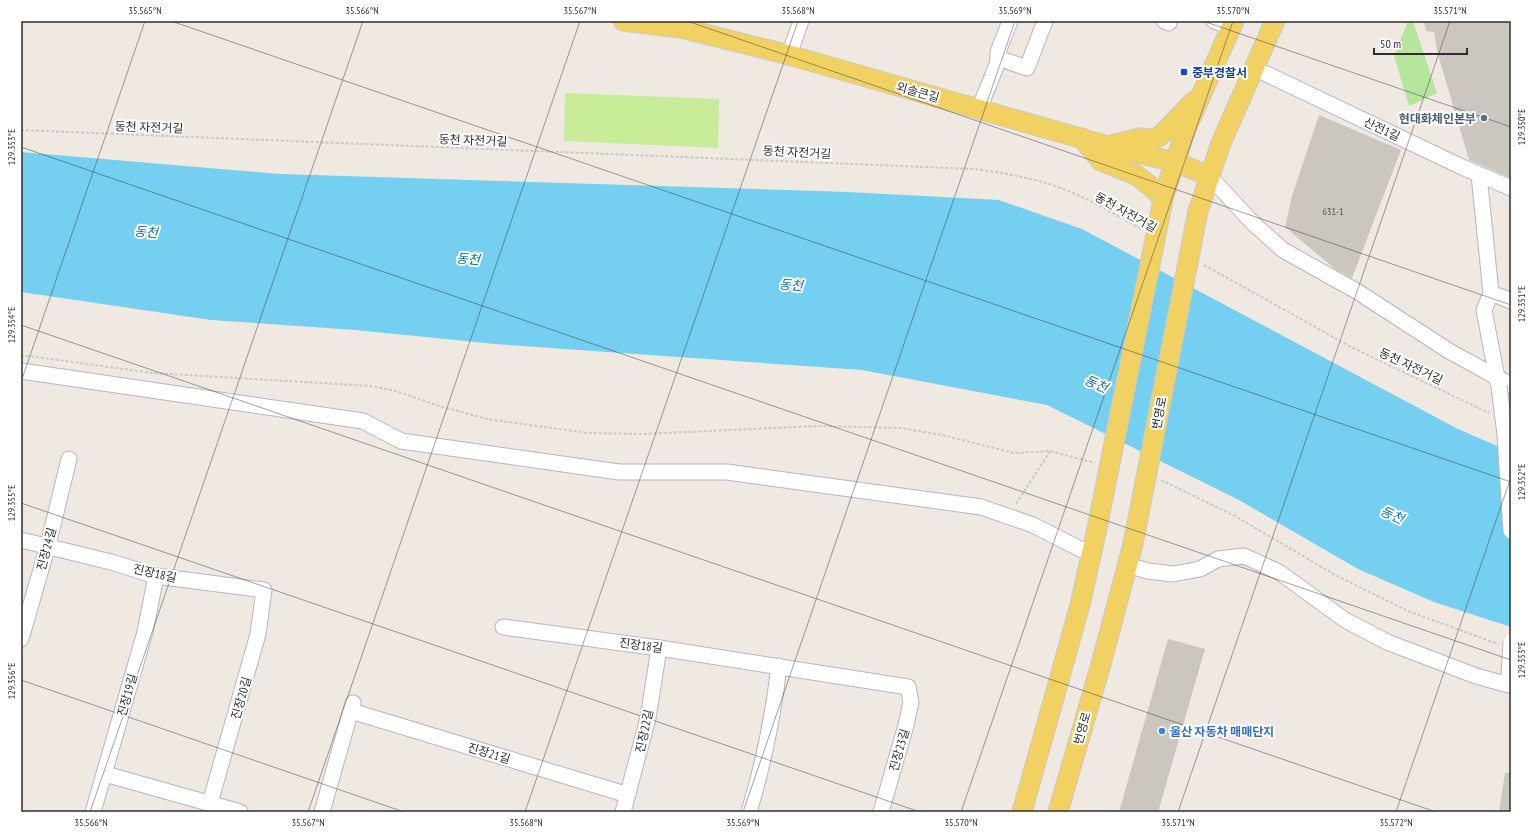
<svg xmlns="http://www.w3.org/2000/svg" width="1532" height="833" font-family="'PT Sans Narrow','Noto Sans KR',sans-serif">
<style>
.green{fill:#b6e59e}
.pitch{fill:#c9ec9a}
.water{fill:#75cff0}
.building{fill:#cbc7bf}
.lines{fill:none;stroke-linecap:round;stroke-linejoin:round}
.minor-casing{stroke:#b4b7c1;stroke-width:17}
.major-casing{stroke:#c9c9c9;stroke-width:21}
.path{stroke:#c9c9c9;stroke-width:2;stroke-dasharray:3 2;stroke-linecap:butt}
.minor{stroke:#fff;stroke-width:15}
.major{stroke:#f2d163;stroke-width:19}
.minor-bridge-casing{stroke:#b4b7c1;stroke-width:17;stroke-linecap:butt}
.major-bridge-casing{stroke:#c9c9c9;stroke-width:21;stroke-linecap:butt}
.minor-bridge{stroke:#fff;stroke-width:15}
.major-bridge{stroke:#f2d163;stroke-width:19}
.ticks{fill:none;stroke:#2e2e2e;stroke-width:1;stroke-opacity:0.45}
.transit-dot{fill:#1a4fb4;stroke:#fff;stroke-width:1.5}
.service-dot{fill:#5c6f8a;stroke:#fff;stroke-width:1.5}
.shop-dot{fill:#3f7fe0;stroke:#fff;stroke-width:1.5}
.labels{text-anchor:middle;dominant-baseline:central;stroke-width:4;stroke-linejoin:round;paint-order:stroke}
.number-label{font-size:10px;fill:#555452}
.transit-label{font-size:12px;font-weight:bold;fill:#164399;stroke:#fff;text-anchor:start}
.street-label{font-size:12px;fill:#2e2e2e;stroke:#fff}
.service-label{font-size:12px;font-weight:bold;fill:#4e5e75;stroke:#fff;text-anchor:end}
.shop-label{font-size:12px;font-weight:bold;fill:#366cbe;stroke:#fff;text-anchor:start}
.water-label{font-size:13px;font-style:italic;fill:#0d6fa3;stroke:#fff}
.neatline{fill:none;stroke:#2e2e2e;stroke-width:1.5}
.ticks-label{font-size:10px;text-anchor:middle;fill:#2e2e2e}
</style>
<rect width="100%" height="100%" fill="#efe9e1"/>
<polygon class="green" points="1408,21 1413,21 1437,93 1409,106 1394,56"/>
<polygon class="pitch" points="565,93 719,99 718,148 564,141"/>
<polygon class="water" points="21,152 281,174 848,192 999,200 1082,229 1458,429 1511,452 1511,627 1434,602 1358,569 1239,500 1047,405 862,370 495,344 356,330 211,320 21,292"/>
<g class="building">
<polygon points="1424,21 1506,21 1511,25 1511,178 1469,160 1437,51 1434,32 1426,31"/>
<polygon points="1319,115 1401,150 1352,278 1335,269 1285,227 1292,196"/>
<polygon points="1168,639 1205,649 1158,812 1119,812"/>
<polygon points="1505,773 1511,773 1511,812 1499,812"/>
</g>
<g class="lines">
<g class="minor-casing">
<g id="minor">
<polyline points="1164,21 1169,23 1169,21"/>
<polyline points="1214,21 1231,27"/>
<polyline points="789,55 801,21"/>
<polyline points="998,58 1027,68 1045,21"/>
<polyline points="1254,68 1462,167 1511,188"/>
<polyline points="979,109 998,62 998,52 1010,21"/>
<polyline points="1479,175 1491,293"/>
<polyline points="1209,176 1255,225 1283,250 1358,292 1449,351 1511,385"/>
<polyline points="21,371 363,421 401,441 619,472 727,472 981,507 1033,525 1092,555"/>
<polyline points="1498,383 1484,310 1491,293 1511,301"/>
<polyline points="21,540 111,562 156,576 264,590 258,634 210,803"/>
<polyline points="1127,565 1148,571 1173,574 1200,569 1218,559 1244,556 1279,572 1345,620 1387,642 1476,676 1509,685 1509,674"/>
<polyline points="503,627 659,648 908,687 911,702 906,725 881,812"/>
<polyline points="21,639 48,545 69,459"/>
<polyline points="351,711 628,795"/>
<polyline points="105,774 240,812"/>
<polyline points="93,812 145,632 156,576"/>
<polyline points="322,812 353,703"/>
<polyline points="623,812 648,718 659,648"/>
<path d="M749,812C764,762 773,718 779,666"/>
</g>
</g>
<g class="major-casing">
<g id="major">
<polyline points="623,21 681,28 789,55 1115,148 1175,162 1209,176"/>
<polyline points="1082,138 1101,161 1136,175 1154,189 1163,200"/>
<polyline points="1111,145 1140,138 1150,139 1159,137 1194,101"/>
<polyline points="1164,195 1186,129 1234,21"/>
<polyline points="1198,211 1221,143 1275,21"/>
<polyline points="1022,812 1080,605 1096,533"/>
<polyline points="1058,812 1101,664 1133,544"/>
</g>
</g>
<g class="path">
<path d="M21,130L975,169C995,172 1015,175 1035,180C1073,189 1107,210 1141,229"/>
<polyline points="1204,265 1351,347 1489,413"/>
<polyline points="21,355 153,373 371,386 396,391 439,406 487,419 588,433 642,434 818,426 900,428 942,435 1014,453 1050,451 1095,463"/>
<polyline points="1161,480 1235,516 1337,576 1408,611 1498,644"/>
<polyline points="1016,504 1050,451"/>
</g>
<use href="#minor" class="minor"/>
<use href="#major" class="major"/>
<g class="minor-bridge-casing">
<g id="minor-bridge">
<polyline points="1499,386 1505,435 1511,531"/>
<polyline points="1509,674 1511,642"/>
</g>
</g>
<g class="major-bridge-casing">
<g id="major-bridge">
<polyline points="1096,533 1164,195"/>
<polyline points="1133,544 1198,211"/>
</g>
</g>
<use href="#minor-bridge" class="minor-bridge"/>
<use href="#major-bridge" class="major-bridge"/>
</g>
<path class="ticks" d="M171,21L1511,482M687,21L1511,305M1203,21L1511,127M21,147L1511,660M21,325L1436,812M21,382L145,21M21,503L920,812M21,680L404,812M90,812L363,21M308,812L580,21M525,812L798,21M743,812L1015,21M961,812L1233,21M1178,812L1450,21M1396,812L1511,477"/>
<rect class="transit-dot" x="1180" y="68" width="8" height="8" rx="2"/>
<circle class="service-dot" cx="1484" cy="118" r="4"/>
<circle class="shop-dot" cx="1162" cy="731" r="4"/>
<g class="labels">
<g class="number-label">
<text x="1333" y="211">631-1</text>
</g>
<g class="transit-label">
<text x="1192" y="72">중부경찰서</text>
</g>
<g class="street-label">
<text transform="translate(918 92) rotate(16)">외솔큰길</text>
<text transform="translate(149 127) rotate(2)">동천 자전거길</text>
<text transform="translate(1382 129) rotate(25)">산전1길</text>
<text transform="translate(473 140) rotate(2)">동천 자전거길</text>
<text transform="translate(797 152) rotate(3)">동천 자전거길</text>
<text transform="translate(1126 212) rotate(29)">동천 자전거길</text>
<text transform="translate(1411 366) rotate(25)">동천 자전거길</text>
<text transform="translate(1159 413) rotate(-79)">번영로</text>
<text transform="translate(46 549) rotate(-75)">진장24길</text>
<text transform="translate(155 573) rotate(13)">진장18길</text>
<text transform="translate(641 645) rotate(8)">진장18길</text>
<text transform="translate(127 695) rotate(-74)">진장19길</text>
<text transform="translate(241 698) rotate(-74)">진장20길</text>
<text transform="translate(1082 728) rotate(-74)">번영로</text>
<text transform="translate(644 731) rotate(-78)">진장22길</text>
<text transform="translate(899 750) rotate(-74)">진장23길</text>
<text transform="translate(489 753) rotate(17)">진장21길</text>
</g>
<g class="service-label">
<text x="1476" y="118">현대화체인본부</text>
</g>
<g class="shop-label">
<text x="1170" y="731">울산 자동차 매매단지</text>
</g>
<g class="water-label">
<text transform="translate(146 232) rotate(5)">동천</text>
<text transform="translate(468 259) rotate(5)">동천</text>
<text transform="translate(791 285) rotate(5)">동천</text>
<text transform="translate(1096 384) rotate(24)">동천</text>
<text transform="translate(1392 515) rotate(24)">동천</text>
</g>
</g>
<rect width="1532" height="833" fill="none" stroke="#ffffff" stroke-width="44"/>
<path d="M1374 48v6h93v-6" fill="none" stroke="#2e2e2e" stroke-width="2"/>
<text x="1380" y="48" font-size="12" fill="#2e2e2e" stroke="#ffffff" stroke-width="3" paint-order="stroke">50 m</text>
<rect x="22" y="22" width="1488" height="789" class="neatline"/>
<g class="ticks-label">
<text x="145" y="14">35.565°N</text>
<text x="362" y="14">35.566°N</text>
<text x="580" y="14">35.567°N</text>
<text x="798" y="14">35.568°N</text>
<text x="1015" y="14">35.569°N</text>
<text x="1233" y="14">35.570°N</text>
<text x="1450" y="14">35.571°N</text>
<text transform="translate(1521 127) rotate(-90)" y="4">129.350°E</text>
<text transform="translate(11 147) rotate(-90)" y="4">129.353°E</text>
<text transform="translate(1521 304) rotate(-90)" y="4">129.351°E</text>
<text transform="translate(11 325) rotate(-90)" y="4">129.354°E</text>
<text transform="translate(1521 482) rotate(-90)" y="4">129.352°E</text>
<text transform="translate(11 503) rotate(-90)" y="4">129.355°E</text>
<text transform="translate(1521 660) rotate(-90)" y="4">129.353°E</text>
<text transform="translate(11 681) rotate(-90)" y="4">129.356°E</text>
<text x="91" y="826">35.566°N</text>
<text x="308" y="826">35.567°N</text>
<text x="526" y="826">35.568°N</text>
<text x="743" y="826">35.569°N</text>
<text x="961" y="826">35.570°N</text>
<text x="1178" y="826">35.571°N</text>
<text x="1396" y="826">35.572°N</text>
</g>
</svg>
